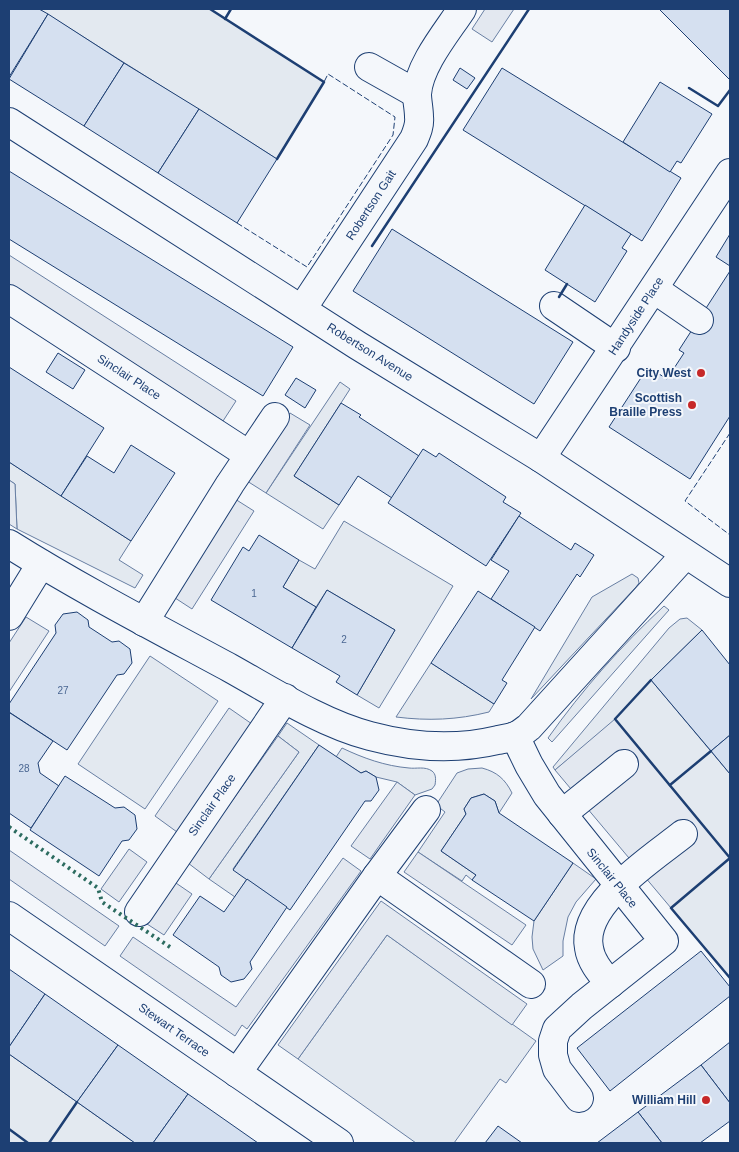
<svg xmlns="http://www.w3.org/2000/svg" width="739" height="1152" font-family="Helvetica,sans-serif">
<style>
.green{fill:#e3e9f0;stroke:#687fa3}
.parking{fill:#e3e8f0;stroke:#687fa3}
.building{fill:#d5e0f0;stroke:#1d3f73}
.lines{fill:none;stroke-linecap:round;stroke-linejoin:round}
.minor-casing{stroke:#1d3f73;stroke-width:30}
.minor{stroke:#f4f7fb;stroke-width:28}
.hedge{stroke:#2c6c60;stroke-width:4;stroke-dasharray:2.5 4;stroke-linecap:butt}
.fence{stroke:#1d3f73;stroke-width:1;stroke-dasharray:6 2.5;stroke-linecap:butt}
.wall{stroke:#1d3f73;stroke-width:2.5}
.poi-dot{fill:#c62828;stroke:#f4f7fb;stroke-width:2}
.labels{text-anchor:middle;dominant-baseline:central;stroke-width:4;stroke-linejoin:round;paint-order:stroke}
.number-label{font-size:10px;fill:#4b6792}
.street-label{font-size:12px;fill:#1d3f73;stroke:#f4f7fb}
.poi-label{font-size:12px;font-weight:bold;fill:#1d3f73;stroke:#f4f7fb;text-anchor:end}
</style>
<rect width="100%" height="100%" fill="#f4f7fb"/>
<g class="green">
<polygon points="39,9 210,9 324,82 277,159"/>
<polygon points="340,382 350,389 294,476 339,505 323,529 266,493"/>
<polygon points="9,462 131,541 119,560 143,575 135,588 17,529 15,484 9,480"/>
<polygon points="344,521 453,586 379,708 357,695 395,630 327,590 316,607 283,587 299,560 315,569"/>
<polygon points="632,574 638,578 639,583 636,587 531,699 592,597"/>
<path d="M664,606L669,610L552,742L548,738C582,690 621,646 664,606Z"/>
<polygon points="687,618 702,630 651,680 730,774 730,978 671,908 730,858 616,720 555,770 553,767 669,628 680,619"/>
<polygon points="150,656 218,701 145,809 78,764"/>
<path d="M431,663L494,704L489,712C457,720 428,721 396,717Z"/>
<polygon points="287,723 319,745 233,869 247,879 235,897 209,879 299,752 278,736"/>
<path d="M342,748C363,758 385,766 409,768C416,769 425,766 432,771C436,774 436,779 435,785L432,789L415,795L397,782L376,777L366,771L361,773L336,757Z"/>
<path d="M482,768C497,772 505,779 512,793L499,813L495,801L484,794L471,798L464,809L466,814L441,851L476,875L472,880L466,875L462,881L418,852L445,812L436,805L457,773L468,769Z"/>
<polygon points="387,935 536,1041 506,1083 500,1079 454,1143 416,1143 298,1059"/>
<polygon points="9,1054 135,1143 9,1143"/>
</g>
<g class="parking">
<polygon points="485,9 514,9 492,42 472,29"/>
<polygon points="9,255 236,401 223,421 9,284"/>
<polygon points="290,413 310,425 266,493 247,481"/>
<polygon points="9,480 15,484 17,529 9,524"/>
<polygon points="235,499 254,511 192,609 172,596"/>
<polygon points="26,617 49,631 9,692 9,643"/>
<polygon points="229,708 252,724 177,832 155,816"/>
<polygon points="615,719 730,858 671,908 555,770"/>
<polygon points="278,736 299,752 209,879 188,863"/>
<polygon points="397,782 415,795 370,859 351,846"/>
<polygon points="129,849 147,862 119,902 101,889"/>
<polygon points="9,850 119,926 105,946 9,879"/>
<polygon points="418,852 526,925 512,945 404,872"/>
<polygon points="343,858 361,871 247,1029 242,1025 235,1036 120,956 133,937 236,1007"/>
<polygon points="573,863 596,879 576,902 568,917 563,941 563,956 543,970 533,949 532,937 534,921"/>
<polygon points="173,881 192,894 164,935 144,922"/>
<polygon points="381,901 527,1004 512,1025 387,935 298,1059 278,1045"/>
</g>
<g class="building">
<polygon points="9,9 39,9 48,14 9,77"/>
<polygon points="659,9 730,9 730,80"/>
<polygon points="48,14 124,63 84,126 9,79"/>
<polygon points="124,63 199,109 158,173 84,126"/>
<polygon points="460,68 475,78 467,89 453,80"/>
<polygon points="502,68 681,178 642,241 463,130"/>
<polygon points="660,82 712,114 681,163 677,161 670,172 623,142"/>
<polygon points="199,109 277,159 237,223 158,173"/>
<polygon points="9,171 293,347 263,396 9,239"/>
<polygon points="585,205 631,234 622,248 627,251 595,302 545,270"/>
<polygon points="392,229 573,342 534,404 353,291"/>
<polygon points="730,234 730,266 716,257"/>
<polygon points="730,271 730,416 690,479 609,427 648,367 667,379 684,353 679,350"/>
<polygon points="58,353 85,370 73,389 46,372"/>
<polygon points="9,367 104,428 61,496 9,462"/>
<polygon points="296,378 316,390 305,408 285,395"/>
<polygon points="341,403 361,415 359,417 419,456 392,498 358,476 339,505 294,476"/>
<polygon points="131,445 175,473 131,541 61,496 87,456 114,473"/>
<polygon points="423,449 436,457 439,453 506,497 503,502 521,513 486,566 388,503"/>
<polygon points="519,516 571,550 575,543 594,555 580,577 577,574 540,631 491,599 509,571 491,560"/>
<polygon points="259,535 299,560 283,587 316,607 292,648 211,600 243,547 249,551"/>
<polygon points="327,590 395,630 357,695 336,682 340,676 292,648"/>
<polygon points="478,591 535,627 502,680 507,683 494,704 431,663"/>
<polygon points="77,612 88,620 89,627 112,642 119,641 130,649 132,663 124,674 117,675 67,750 9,712 9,704 56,633 55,625 63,614"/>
<polygon points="702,630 730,665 730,735 711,751 651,680"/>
<polygon points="10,713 53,741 38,763 40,773 59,786 31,828 9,813 9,715"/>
<polygon points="730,735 730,774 711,751"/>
<polygon points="319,745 361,773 366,771 376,777 379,790 371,801 365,801 290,910 233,870"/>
<polygon points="65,776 115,808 124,807 135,815 137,829 129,840 122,841 99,876 30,830"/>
<polygon points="484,794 495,801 499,813 573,863 534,921 472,880 476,875 441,851 466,814 464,809 471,798"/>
<polygon points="247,879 287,907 250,962 252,969 244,979 231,982 221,975 219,967 173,935 200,896 224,912"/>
<polygon points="701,951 730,987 730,996 610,1091 577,1048"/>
<polygon points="9,969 45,994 9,1047"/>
<polygon points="45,994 118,1045 77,1102 9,1054 9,1047"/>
<polygon points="730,1042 730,1103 701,1065"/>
<polygon points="118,1045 188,1094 153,1143 135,1143 77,1102"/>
<polygon points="701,1065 730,1103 730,1121 700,1143 662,1143 638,1112"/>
<polygon points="188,1094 258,1143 153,1143"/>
<polygon points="638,1112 662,1143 597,1143"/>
<polygon points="498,1126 522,1143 485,1143"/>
</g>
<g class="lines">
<g class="minor-casing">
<g id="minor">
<polyline points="369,67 417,94"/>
<polyline points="9,122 357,345 541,458 730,583"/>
<polyline points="654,289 699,320"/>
<polyline points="9,299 249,455"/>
<polyline points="554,306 616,348"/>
<path d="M302,309L414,139C417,132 420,125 419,117C419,109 417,101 417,94C419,65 447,32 462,9"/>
<polyline points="541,458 730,173"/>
<path d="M9,544C81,589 156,628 230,668C273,692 323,724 370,736C411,747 456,750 498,740C503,739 510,738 516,736C520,734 525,730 529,727L685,555"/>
<polyline points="9,616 41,564"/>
<polyline points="144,622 230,484 275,417"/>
<polyline points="515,736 529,765 547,795 664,941 582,1006 557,1029 553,1041 553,1055 557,1069 579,1098"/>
<polyline points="562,814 624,764"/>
<polyline points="377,876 426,810"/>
<polyline points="139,912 285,698"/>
<polyline points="9,916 339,1143"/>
<path d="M610,984C601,973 591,962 589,948C580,904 653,858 683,834"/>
<polyline points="237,1073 377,876 531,984"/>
</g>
</g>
<use href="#minor" class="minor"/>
<polyline class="hedge" points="9,827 98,888 102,902 170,947"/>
<g class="fence">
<polyline points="237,223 307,267 393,135 395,117 328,74 324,82"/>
<polyline points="730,433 685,501 730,535"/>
</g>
<g class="wall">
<polyline points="210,9 324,82 277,159"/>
<polyline points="225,19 231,9"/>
<polyline points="689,88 718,106 730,90"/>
<polyline points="372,246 529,9"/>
<polyline points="559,297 567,284"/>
<polyline points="651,680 615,719 730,858 671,908 730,978"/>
<polyline points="670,785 711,751"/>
<polyline points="9,1129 28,1143"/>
<polyline points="49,1143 77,1102"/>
</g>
</g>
<g class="poi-dot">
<circle cx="701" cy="373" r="5"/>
<circle cx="692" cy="405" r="5"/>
<circle cx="706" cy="1100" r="5"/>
</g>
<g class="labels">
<g class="number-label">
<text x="254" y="593">1</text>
<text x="344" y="639">2</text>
<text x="63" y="690">27</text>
<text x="24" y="768">28</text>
</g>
<g class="street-label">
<text transform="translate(371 205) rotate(-57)">Robertson Gait</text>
<text transform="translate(636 316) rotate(-57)">Handyside Place</text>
<text transform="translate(370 352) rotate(32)">Robertson Avenue</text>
<text transform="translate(129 377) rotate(33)">Sinclair Place</text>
<text transform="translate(212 805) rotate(-55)">Sinclair Place</text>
<text transform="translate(612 878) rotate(51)">Sinclair Place</text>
<text transform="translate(174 1030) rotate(35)">Stewart Terrace</text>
</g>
<g class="poi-label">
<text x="691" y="373">City West</text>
<text x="682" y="398">Scottish<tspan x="682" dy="14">Braille Press</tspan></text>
<text x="696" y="1100">William Hill</text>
</g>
</g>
<rect width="739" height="1152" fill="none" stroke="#1d3f73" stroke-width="20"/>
</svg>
